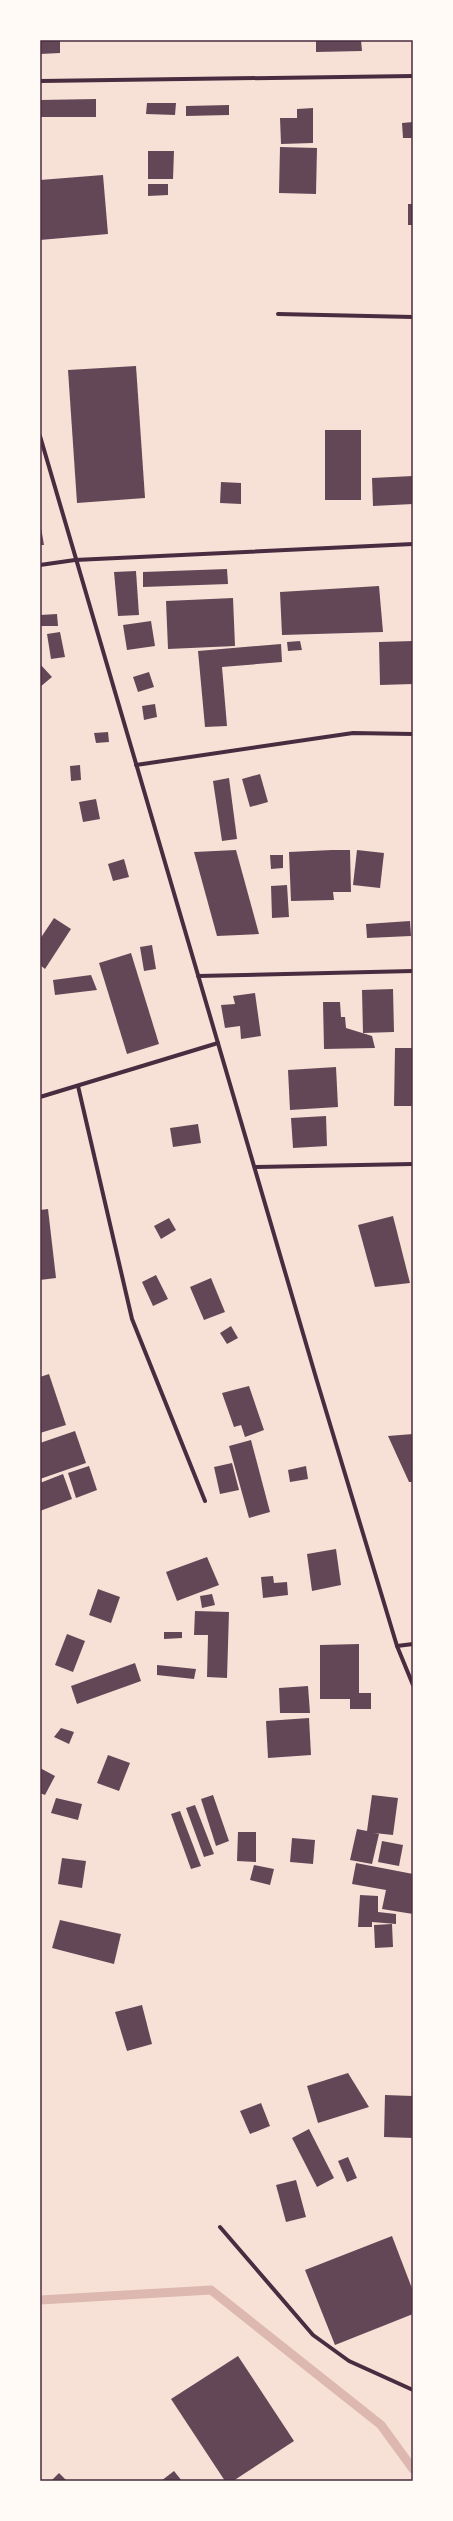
<svg xmlns="http://www.w3.org/2000/svg" width="453" height="2521" font-family="Overpass,sans-serif">
<style>
.lines{fill:none;stroke-linecap:round;stroke-linejoin:round}
.stream{stroke:#dcb8b0;stroke-width:9}
.building{fill:#644757}
.minor{stroke:#4a2c40;stroke-width:4}
.neatline{fill:none;stroke:#4a2c40;stroke-width:1.5}
</style>
<rect width="100%" height="100%" fill="#f7e1d7"/>
<g class="lines">
<polyline class="stream" points="40,2300 211,2290 381,2425 413,2469"/>
</g>
<g class="building">
<polygon points="40,40 60,40 60,53 40,54"/>
<polygon points="316,40 361,40 362,51 316,52"/>
<polygon points="96,99 96,117 40,117 40,100"/>
<polygon points="147,103 176,103 175,115 146,114"/>
<polygon points="229,105 229,115 186,116 186,106"/>
<polygon points="313,108 313,143 281,144 280,118 297,118 297,109"/>
<polygon points="413,122 413,138 403,138 402,123"/>
<polygon points="280,147 317,148 316,194 279,193"/>
<polygon points="148,151 174,151 173,179 148,179"/>
<polygon points="103,175 108,234 40,240 40,180"/>
<polygon points="148,184 168,184 168,195 148,196"/>
<rect x="408" y="204" width="5" height="21"/>
<polygon points="136,366 145,498 77,503 68,370"/>
<rect x="325" y="430" width="36" height="70"/>
<polygon points="413,476 413,504 373,506 372,478"/>
<polygon points="221,482 241,483 241,504 220,503"/>
<polygon points="40,522 44,545 40,545"/>
<polygon points="227,569 228,584 143,587 143,572"/>
<polygon points="136,571 139,615 118,616 114,572"/>
<polygon points="379,586 383,632 282,635 280,592"/>
<polygon points="233,598 235,646 168,649 166,601"/>
<polygon points="57,614 58,626 40,626 40,615"/>
<polygon points="151,621 155,646 127,650 123,625"/>
<polygon points="60,632 65,657 51,659 47,634"/>
<polygon points="300,641 302,650 288,651 287,642"/>
<polygon points="413,641 413,684 380,685 379,642"/>
<polygon points="281,644 282,662 222,667 227,726 205,727 198,651"/>
<polygon points="40,664 52,677 40,687"/>
<polygon points="149,672 154,687 138,692 133,677"/>
<polygon points="155,704 157,717 144,720 142,706"/>
<polygon points="108,732 109,742 96,743 94,733"/>
<polygon points="80,765 81,780 71,781 70,766"/>
<polygon points="260,774 268,802 250,807 242,779"/>
<polygon points="229,778 237,839 222,841 213,781"/>
<polygon points="96,799 100,819 83,822 79,802"/>
<polygon points="236,850 259,934 217,936 194,852"/>
<polygon points="332,850 350,850 351,892 333,892 334,900 291,901 289,852"/>
<polygon points="357,850 384,853 380,888 353,885"/>
<polygon points="270,855 283,855 283,868 271,869"/>
<polygon points="124,859 129,877 113,881 108,864"/>
<polygon points="287,885 289,917 272,918 271,886"/>
<polygon points="54,918 71,929 45,969 40,965 40,939"/>
<polygon points="410,921 411,936 367,938 366,924"/>
<polygon points="152,945 156,969 144,971 140,947"/>
<polygon points="131,953 159,1044 127,1054 99,963"/>
<polygon points="91,975 97,990 55,995 53,980"/>
<polygon points="393,989 394,1032 363,1033 362,990"/>
<polygon points="255,993 261,1036 241,1039 240,1026 225,1028 221,1005 235,1004 233,996"/>
<polygon points="323,1002 340,1002 341,1017 345,1017 346,1028 372,1036 375,1048 324,1049"/>
<polygon points="395,1048 413,1048 413,1106 394,1106"/>
<polygon points="336,1067 338,1107 290,1110 288,1070"/>
<polygon points="326,1116 327,1146 293,1148 291,1118"/>
<polygon points="198,1124 201,1143 173,1147 170,1128"/>
<polygon points="48,1209 56,1278 40,1280 40,1210"/>
<polygon points="393,1216 410,1283 375,1287 358,1225"/>
<polygon points="169,1218 176,1230 161,1239 154,1226"/>
<polygon points="156,1275 168,1299 153,1306 142,1282"/>
<polygon points="211,1278 225,1312 204,1320 190,1287"/>
<polygon points="231,1326 238,1338 227,1344 220,1333"/>
<polygon points="49,1374 66,1425 40,1433 40,1377"/>
<polygon points="249,1386 264,1430 245,1437 241,1425 234,1427 222,1393"/>
<polygon points="75,1431 86,1463 40,1479 40,1443"/>
<polygon points="413,1434 413,1482 409,1482 388,1436"/>
<polygon points="251,1440 270,1512 249,1518 229,1446"/>
<polygon points="232,1463 239,1490 220,1494 214,1467"/>
<polygon points="89,1466 97,1490 76,1498 68,1473"/>
<polygon points="306,1466 308,1479 290,1482 288,1470"/>
<polygon points="63,1474 72,1499 40,1511 40,1483"/>
<polygon points="336,1549 341,1585 312,1591 307,1554"/>
<polygon points="207,1557 219,1585 177,1601 166,1572"/>
<polygon points="273,1576 274,1583 287,1582 288,1595 263,1598 261,1577"/>
<polygon points="98,1589 120,1597 111,1623 89,1615"/>
<polygon points="212,1594 215,1605 202,1608 200,1596"/>
<polygon points="195,1611 229,1612 227,1678 207,1677 208,1635 194,1635"/>
<polygon points="164,1632 182,1632 182,1638 164,1639"/>
<polygon points="67,1634 85,1641 73,1672 55,1665"/>
<polygon points="359,1644 359,1693 371,1693 371,1709 350,1709 350,1699 320,1699 320,1645"/>
<polygon points="135,1663 141,1681 77,1704 71,1686"/>
<polygon points="157,1665 196,1669 194,1679 157,1675"/>
<polygon points="308,1686 310,1713 280,1713 279,1688"/>
<polygon points="309,1718 311,1755 268,1758 266,1721"/>
<polygon points="61,1728 74,1732 69,1744 54,1737"/>
<polygon points="108,1755 130,1763 119,1791 97,1783"/>
<polygon points="40,1768 55,1776 45,1795 40,1793"/>
<polygon points="213,1795 229,1841 216,1846 201,1799"/>
<polygon points="372,1795 398,1798 393,1835 374,1833 379,1834 372,1864 350,1860 357,1829 367,1831"/>
<polygon points="56,1798 82,1804 78,1820 51,1813"/>
<polygon points="195,1805 214,1854 204,1857 186,1808"/>
<polygon points="180,1811 201,1866 191,1869 171,1814"/>
<polygon points="238,1832 256,1832 256,1862 237,1861"/>
<polygon points="292,1838 315,1840 313,1864 290,1862"/>
<polygon points="382,1841 403,1845 399,1866 378,1862"/>
<polygon points="62,1858 86,1861 82,1888 58,1884"/>
<polygon points="356,1863 413,1874 413,1914 382,1909 386,1890 352,1884"/>
<polygon points="254,1865 274,1869 270,1885 250,1880"/>
<polygon points="360,1895 378,1896 378,1912 396,1914 396,1924 372,1922 372,1927 358,1927"/>
<polygon points="60,1920 121,1934 114,1964 52,1948"/>
<polygon points="392,1924 393,1947 375,1948 374,1925"/>
<polygon points="142,2005 152,2044 127,2051 115,2012"/>
<polygon points="348,2073 369,2107 318,2123 307,2086"/>
<polygon points="385,2095 413,2096 413,2138 384,2137"/>
<polygon points="261,2103 270,2126 250,2134 240,2111"/>
<polygon points="309,2129 334,2178 317,2187 292,2138"/>
<polygon points="348,2157 357,2178 347,2182 338,2161"/>
<polygon points="296,2180 306,2217 286,2222 276,2185"/>
<polygon points="392,2236 413,2291 413,2314 335,2345 305,2270"/>
<polygon points="238,2356 294,2441 233,2481 225,2481 171,2399"/>
<polygon points="174,2471 182,2481 161,2481"/>
<polygon points="59,2473 67,2481 51,2481"/>
</g>
<g class="lines">
<g class="minor">
<polyline points="40,81 413,76"/>
<polyline points="278,314 413,317"/>
<polyline points="40,436 317,1381 397,1646 413,1685"/>
<polyline points="40,565 75,560 413,544"/>
<polyline points="136,765 353,733 413,734"/>
<polyline points="198,976 413,971"/>
<polyline points="78,1086 132,1319 205,1501"/>
<polyline points="40,1097 218,1043"/>
<polyline points="256,1167 413,1164"/>
<polyline points="397,1646 413,1644"/>
<polyline points="220,2227 313,2335 349,2361 413,2390"/>
</g>
</g>
<rect width="453" height="2521" fill="none" stroke="#fffaf5" stroke-width="82"/>
<rect x="41" y="41" width="371" height="2439" class="neatline"/>
</svg>
